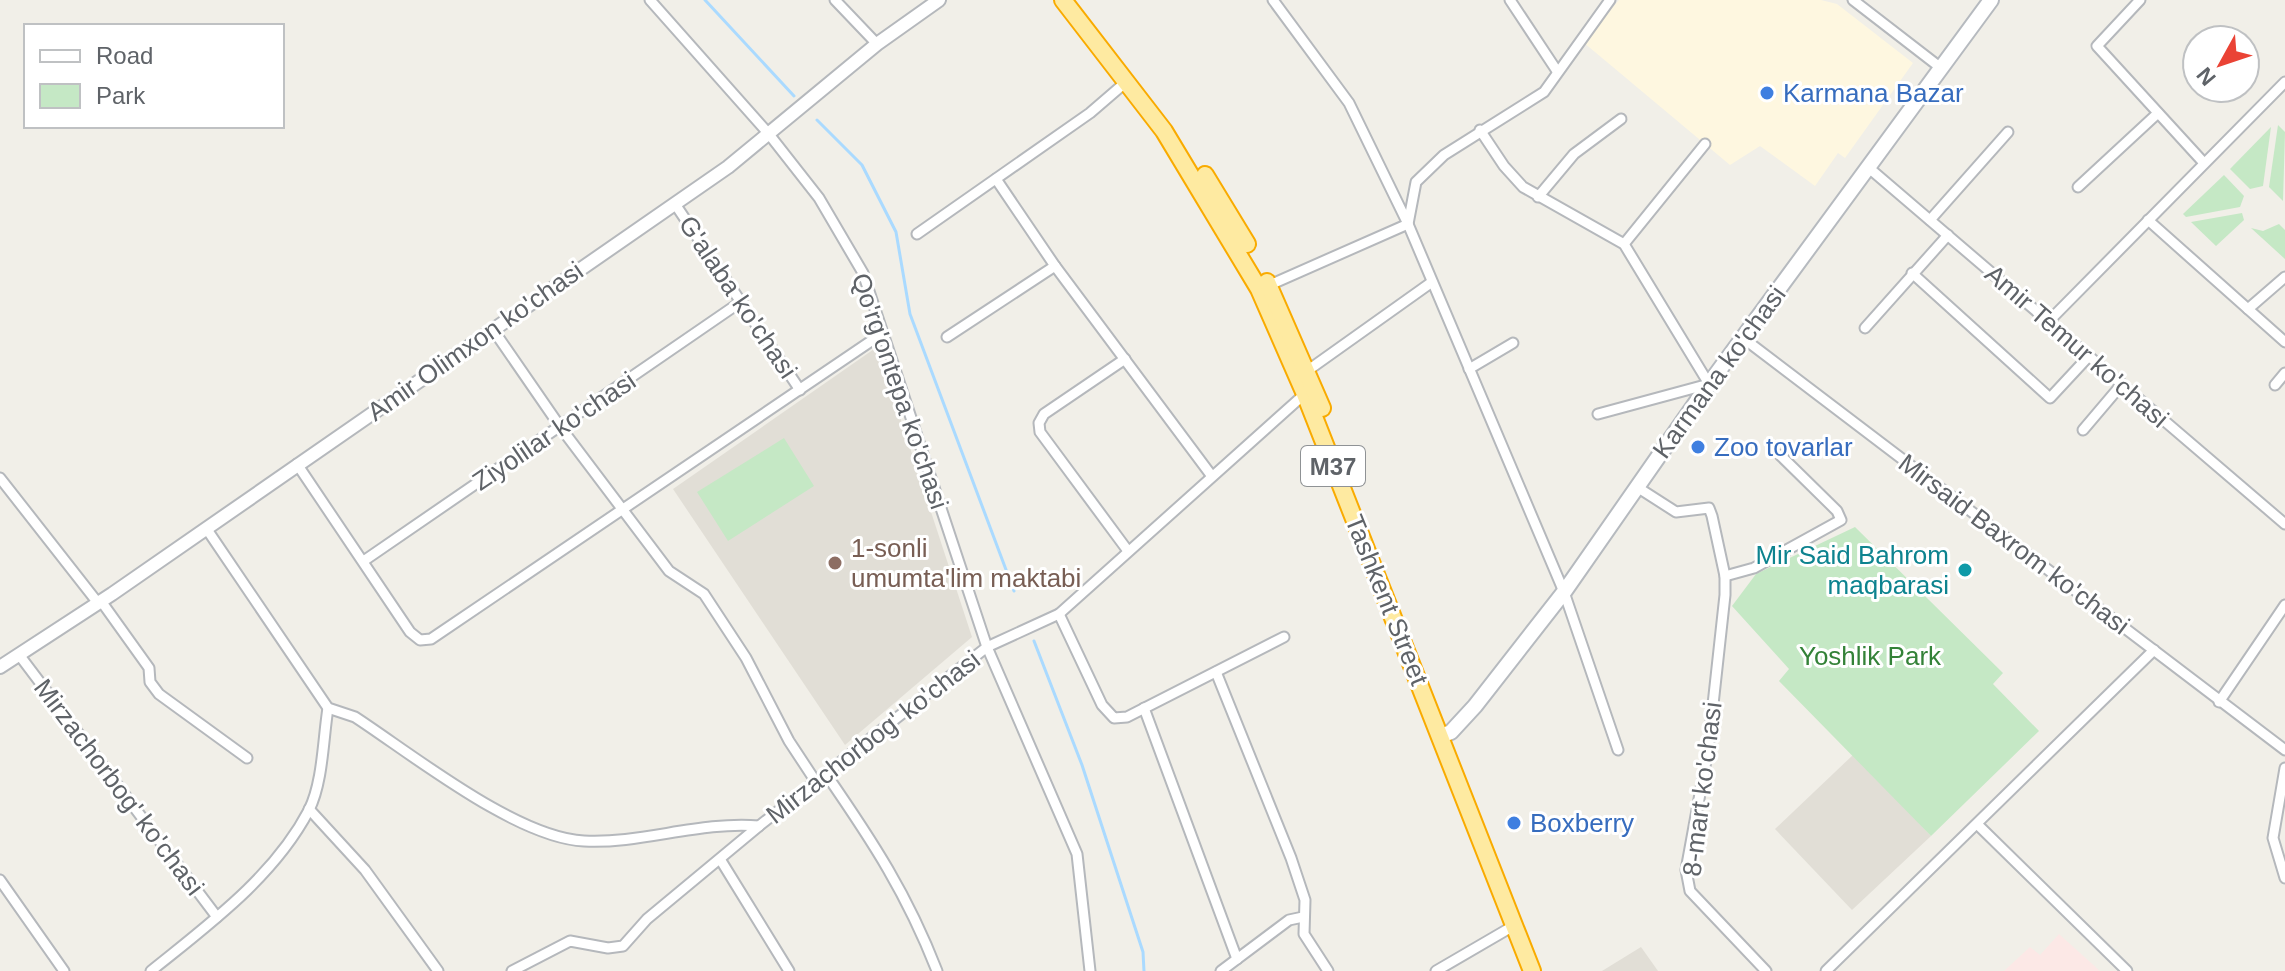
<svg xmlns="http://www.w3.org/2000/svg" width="2285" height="971" font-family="Helvetica,sans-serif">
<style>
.commercial{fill:#fef7e0}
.education{fill:#e1ded6}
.medical{fill:#fce8e6}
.green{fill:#c5e8c5}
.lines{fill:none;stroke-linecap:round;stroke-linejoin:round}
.stream{stroke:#aadaff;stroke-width:3}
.minor-casing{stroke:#b5b8bc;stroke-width:13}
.tertiary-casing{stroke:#b5b8bc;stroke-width:16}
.secondary-casing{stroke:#b6babf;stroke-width:18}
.trunk-casing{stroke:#f9ab00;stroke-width:20}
.minor{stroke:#fff;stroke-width:9}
.tertiary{stroke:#fff;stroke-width:12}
.secondary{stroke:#fff;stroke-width:14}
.trunk{stroke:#feeaa1;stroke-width:16}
.shop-dot{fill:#3f7fe0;stroke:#fff;stroke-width:3}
.education-dot{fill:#8d6e63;stroke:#fff;stroke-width:3}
.culture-dot{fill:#0f9aa8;stroke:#fff;stroke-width:3}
.labels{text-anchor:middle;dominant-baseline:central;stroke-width:6;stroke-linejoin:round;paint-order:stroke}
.shield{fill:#fff;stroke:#8f9295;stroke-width:2}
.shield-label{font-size:24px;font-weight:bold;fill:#5f6368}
.shop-label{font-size:26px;fill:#366cbe;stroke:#fff;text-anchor:start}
.street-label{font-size:26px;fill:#5f6368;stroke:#fff}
.education-label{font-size:26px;fill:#785e54;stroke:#fff;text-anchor:start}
.culture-label{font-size:26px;fill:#0d838f;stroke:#fff;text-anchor:end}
.park-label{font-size:26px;fill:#348238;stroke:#fff}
</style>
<rect width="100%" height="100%" fill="#f1efe8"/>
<polygon class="commercial" points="1619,0 1821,0 1837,4 1913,63 1845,158 1838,153 1815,186 1760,146 1730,165 1583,42"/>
<g class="education">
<polygon points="877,347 972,637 845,745 673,489"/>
<polygon points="1854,754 1931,836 1852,910 1775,829"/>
<polygon points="1641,947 1658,971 1602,971"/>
</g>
<polygon class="medical" points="2059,934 2100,971 2004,971 2030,947 2040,955"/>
<g class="green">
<polygon points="2278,125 2285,132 2283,201 2269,187"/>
<polygon points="2271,127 2263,186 2250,189 2230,169"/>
<polygon points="2224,175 2244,196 2240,207 2186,217 2183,214"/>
<polygon points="2242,213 2244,220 2216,246 2191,222"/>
<polygon points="2279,224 2285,230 2285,259 2251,228 2263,231"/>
<polygon points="784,438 814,486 728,541 697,492"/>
<polygon points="1855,527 2003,673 1993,684 2039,731 1931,836 1779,681 1789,669 1732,606 1756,574"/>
</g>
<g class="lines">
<g class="stream">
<polyline points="705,0 794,96"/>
<polyline points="817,120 862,165 896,232 910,314 1014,591"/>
<polyline points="1034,641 1082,765 1143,952 1144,971"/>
</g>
<g class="minor-casing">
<g id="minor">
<polyline points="650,0 768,133 819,198 863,273 987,647 1077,854 1090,971"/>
<polyline points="835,0 877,44"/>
<polyline points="1273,0 1349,103 1408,224 1564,592 1618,750"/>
<polyline points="1510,0 1557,71"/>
<polyline points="1853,0 1941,68"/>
<polyline points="2140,0 2097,46 2204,163"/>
<polyline points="1480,130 1504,166 1523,187 1624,244 1709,384 1598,414"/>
<polyline points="1869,168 2285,524"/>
<polyline points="996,179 1055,266 1211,475"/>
<polyline points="2078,187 2158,113"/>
<polyline points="1538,197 1574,154 1621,119"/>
<polyline points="675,204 800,390"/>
<polyline points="1930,220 2008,132"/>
<polyline points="2148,220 2285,342"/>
<polyline points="1408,224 1416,182 1444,155 1544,92 1610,0"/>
<polyline points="917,234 1090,113 1126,82"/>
<polyline points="1624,244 1705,144"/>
<polyline points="1912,273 2050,398 2089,356"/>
<polyline points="1265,287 1408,224"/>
<polyline points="2248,309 2285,277"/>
<polyline points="2049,321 2285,82"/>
<polyline points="492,328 561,428 669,571 704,594 746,658 789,741 816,782"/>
<polyline points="1865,328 1948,235"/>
<polyline points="947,337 1055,266"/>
<polyline points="1743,338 2285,750"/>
<polyline points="1125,359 1044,414 1039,423 1040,432 1128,551"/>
<polyline points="1469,369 1513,343"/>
<polyline points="1307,371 1432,282"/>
<polyline points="2275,385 2285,373"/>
<polyline points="2083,430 2122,384"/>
<polyline points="297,464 410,632 420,640 431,639 883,333"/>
<polyline points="0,478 98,603"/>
<polyline points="1637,487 1676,512 1709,508 1712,516 1725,576 1725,595 1708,750 1686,870 1690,891 1766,971"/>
<path d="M206,528L328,708L355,717C413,755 517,838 584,841C642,844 699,821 759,826"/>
<polyline points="365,560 742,301"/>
<polyline points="1725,576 1754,568 1841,520 1837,511 1780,455"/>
<polyline points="101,601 149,668 150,682 159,694 247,758"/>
<polyline points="1059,614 1102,705 1114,718 1127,717 1284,637"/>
<polyline points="20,656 217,917"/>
<polyline points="1216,672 1291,858 1305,900 1304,934 1328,971"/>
<polyline points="2219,702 2285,605"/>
<polyline points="1144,708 1237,959"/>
<polyline points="2285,768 2273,838 2285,878"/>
<path d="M826,774C873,842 907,894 937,971"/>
<polyline points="309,809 365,870 438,971"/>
<polyline points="1978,825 2127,971"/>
<polyline points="720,859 789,971"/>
<polyline points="0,880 64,971"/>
<path d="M151,971C208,925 274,877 309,810C323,782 323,739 328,708"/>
<polyline points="512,971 570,941 608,948 623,946 647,919 759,826 987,647 1059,614 1308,391"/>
<polyline points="1221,971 1289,920 1303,917"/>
<polyline points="1436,971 1515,925"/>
<polyline points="1826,971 2154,650"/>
</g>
</g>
<g class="tertiary-casing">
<polyline id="tertiary" points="0,667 112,594 728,167 877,44 939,0"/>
</g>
<g class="secondary-casing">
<polyline id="secondary" points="1441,736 1451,732 1475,706 1564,592 1709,384 1991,0"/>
</g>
<g class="trunk-casing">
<g id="trunk">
<polyline points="1063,0 1164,131 1259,289 1305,394 1532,971"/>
<polyline points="1205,175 1247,244"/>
<polyline points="1267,282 1322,408"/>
</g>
</g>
<use href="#minor" class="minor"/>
<use href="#tertiary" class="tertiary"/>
<use href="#secondary" class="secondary"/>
<use href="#trunk" class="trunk"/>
</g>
<g class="shop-dot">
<circle cx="1767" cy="93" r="8"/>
<circle cx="1698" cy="447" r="8"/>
<circle cx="1514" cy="823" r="8"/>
</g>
<circle class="education-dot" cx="835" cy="563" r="8"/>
<circle class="culture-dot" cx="1965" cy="570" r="8"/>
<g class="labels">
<rect class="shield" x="1301" y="446" width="64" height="40" rx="6"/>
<g class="shield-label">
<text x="1333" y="466">M37</text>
</g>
<g class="shop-label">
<text x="1783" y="93">Karmana Bazar</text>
<text x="1714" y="447">Zoo tovarlar</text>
<text x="1530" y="823">Boxberry</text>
</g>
<g class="street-label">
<text transform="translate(738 297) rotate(56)">G'alaba ko'chasi</text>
<text transform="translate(475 341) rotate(-35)">Amir Olimxon ko'chasi</text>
<text transform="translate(2077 346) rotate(41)">Amir Temur ko'chasi</text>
<text transform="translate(1719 372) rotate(-54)">Karmana ko'chasi</text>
<text transform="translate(900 391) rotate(71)">Qo'rg'ontepa ko'chasi</text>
<text transform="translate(554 431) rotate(-34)">Ziyolilar ko'chasi</text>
<text transform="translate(2014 544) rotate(37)">Mirsaid Baxrom ko'chasi</text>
<text transform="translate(1387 600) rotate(68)">Tashkent Street</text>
<text transform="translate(873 737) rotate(-38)">Mirzachorbog' ko'chasi</text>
<text transform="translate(119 787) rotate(53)">Mirzachorbog' ko'chasi</text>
<text transform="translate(1702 789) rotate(-83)">8-mart ko'chasi</text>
</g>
<g class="education-label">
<text x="851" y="548">1-sonli<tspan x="851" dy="30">umumta'lim maktabi</tspan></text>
</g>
<g class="culture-label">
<text x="1949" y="555">Mir Said Bahrom<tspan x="1949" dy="30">maqbarasi</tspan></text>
</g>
<g class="park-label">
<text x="1870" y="656">Yoshlik Park</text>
</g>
</g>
<rect x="24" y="24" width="260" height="104" fill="#ffffff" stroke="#bfc1c3" stroke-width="2"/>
<rect x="40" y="50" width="40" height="12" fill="#ffffff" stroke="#bfc1c3" stroke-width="2"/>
<text x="96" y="64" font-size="24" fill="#5f6368">Road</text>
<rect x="40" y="84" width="40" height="24" fill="#c5e8c5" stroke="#bfc1c3" stroke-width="2"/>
<text x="96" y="104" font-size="24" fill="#5f6368">Park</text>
<g transform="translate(2221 64) rotate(230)"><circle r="38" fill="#ffffff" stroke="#bfc1c3" stroke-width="2"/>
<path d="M0-6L14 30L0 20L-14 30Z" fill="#ea4335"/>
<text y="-12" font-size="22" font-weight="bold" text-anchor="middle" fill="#5f6368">N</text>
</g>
</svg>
